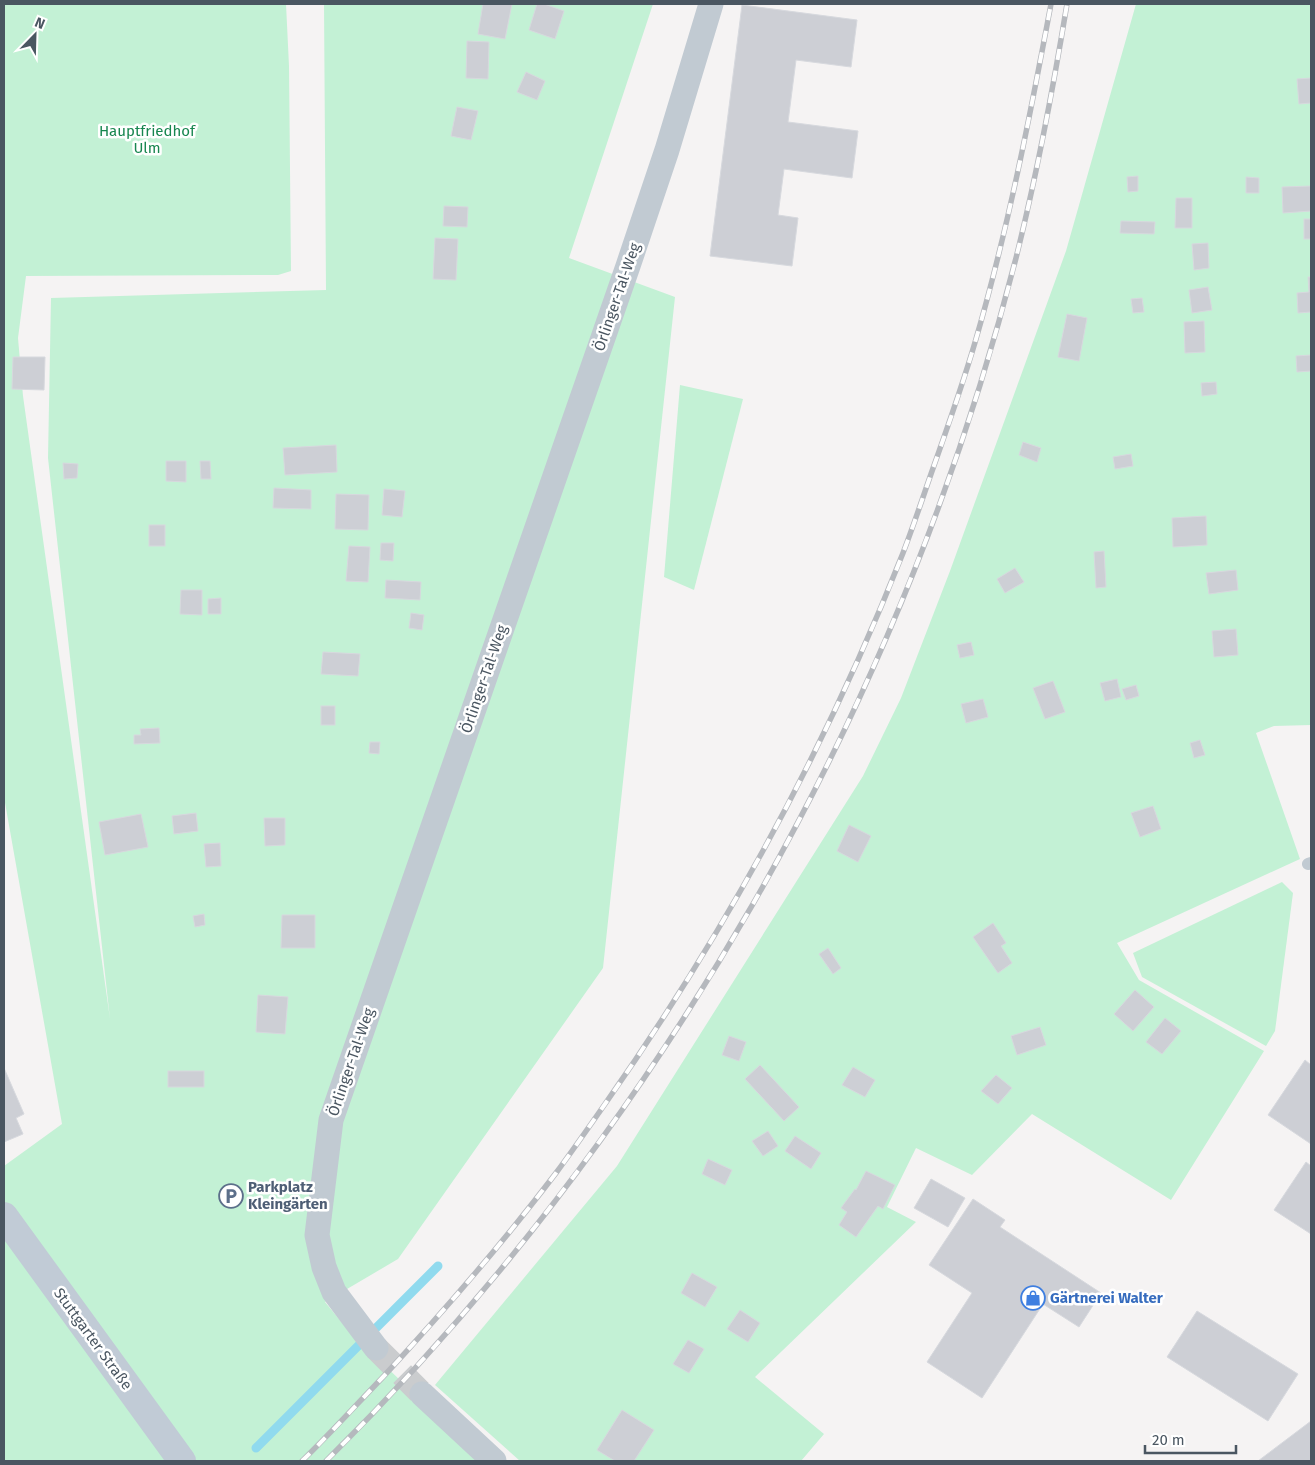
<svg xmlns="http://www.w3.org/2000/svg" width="1315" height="1465" font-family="'Fira Sans',sans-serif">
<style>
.green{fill:#c3f1d5}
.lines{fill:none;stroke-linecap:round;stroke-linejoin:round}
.stream{stroke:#90daee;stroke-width:9}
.building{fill:#cdcfd5;stroke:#d7d9de}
.minor-tunnel{stroke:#caccce;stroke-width:25;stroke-dasharray:25 12;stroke-linecap:butt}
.service{stroke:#c1cad2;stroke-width:12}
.minor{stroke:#c1cad2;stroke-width:25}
.secondary{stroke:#c1cbd6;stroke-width:28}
.rail-casing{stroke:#b5b8bd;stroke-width:5.5}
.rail{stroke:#fff;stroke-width:4;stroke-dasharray:11;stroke-linecap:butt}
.labels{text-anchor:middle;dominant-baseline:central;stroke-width:5;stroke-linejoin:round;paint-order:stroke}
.park-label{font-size:15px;fill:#17864f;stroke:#fff}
.street-label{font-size:15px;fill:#4a5661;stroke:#fff}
.service-label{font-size:15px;font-weight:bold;fill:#4e5e75;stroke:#fff;text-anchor:start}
.shop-label{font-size:15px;font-weight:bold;fill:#366cbe;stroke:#fff;text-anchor:start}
</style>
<rect width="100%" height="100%" fill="#f5f3f3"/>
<g class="green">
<polygon points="4,4 286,4 289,66 291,271 278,275 26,276 18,338 23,396 110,1019 48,458 51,298 326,290 324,4 653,4 569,258 675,297 603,968 398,1259 325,1302 348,1330 484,1461 4,1461 4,1166 62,1124 4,797"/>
<polygon points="1136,4 1311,4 1311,725 1274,726 1256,733 1300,859 1117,943 1139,980 1264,1051 1171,1200 1032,1114 972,1175 916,1148 887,1207 916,1222 755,1377 824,1434 801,1461 520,1461 435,1385 617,1166 863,776 901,698 950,571 1066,251"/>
<polygon points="680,385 743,399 694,590 664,577"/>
<polygon points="1282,882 1293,893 1275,1031 1266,1046 1142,977 1133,953"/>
</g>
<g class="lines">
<polyline class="stream" points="256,1448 438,1266"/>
</g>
<g class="building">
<polygon points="483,4 512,4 505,39 478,34"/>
<polygon points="537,4 544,4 564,11 555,39 529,30"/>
<polygon points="742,5 857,20 851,67 796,60 788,122 858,131 852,178 784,169 778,215 798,218 792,266 710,256"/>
<polygon points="467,41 489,42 488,79 466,78"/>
<polygon points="526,72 545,81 537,100 517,92"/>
<polygon points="1311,78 1311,103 1299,104 1297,79"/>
<polygon points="457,107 478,111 471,140 451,136"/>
<polygon points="1138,176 1138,191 1128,192 1127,177"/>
<polygon points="1246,177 1259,178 1259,193 1246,193"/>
<polygon points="1311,186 1311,211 1283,213 1282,187"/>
<polygon points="1176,198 1192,198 1192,228 1175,228"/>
<polygon points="444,206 468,207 467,227 443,226"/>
<rect x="1304" y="219" width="7" height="20"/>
<polygon points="1121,221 1155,222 1154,234 1120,233"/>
<polygon points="435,238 458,239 456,280 433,279"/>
<polygon points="1208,243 1209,268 1194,270 1192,244"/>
<polygon points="1308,277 1311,277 1311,312 1298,313 1297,293 1309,292"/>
<polygon points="1208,287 1212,310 1192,313 1189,290"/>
<polygon points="1142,298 1144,312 1133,313 1131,299"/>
<polygon points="1067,314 1087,318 1079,361 1058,357"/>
<polygon points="1204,321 1205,352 1185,353 1184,322"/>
<polygon points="1311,355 1311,371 1297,372 1296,356"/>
<polygon points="13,357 45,357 44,390 12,389"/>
<polygon points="1216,382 1217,394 1202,396 1201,383"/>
<polygon points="1023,442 1041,448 1037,462 1019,455"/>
<polygon points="336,445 337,472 285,475 283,448"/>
<polygon points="1131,454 1133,466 1115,469 1113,457"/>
<polygon points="166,461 186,461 186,482 166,481"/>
<polygon points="200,461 210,461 211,479 201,479"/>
<polygon points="63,463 78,464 77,478 64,479"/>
<polygon points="274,488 311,490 311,509 273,508"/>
<polygon points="384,489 405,491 402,517 382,515"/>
<polygon points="336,494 369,495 368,530 335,529"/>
<polygon points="1206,516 1207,545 1173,547 1172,518"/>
<rect x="149" y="525" width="16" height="21"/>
<polygon points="381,543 394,543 393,561 380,560"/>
<polygon points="349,546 370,547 368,582 346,581"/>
<polygon points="1104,551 1106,587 1096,588 1094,552"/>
<polygon points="1015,568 1024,582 1005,593 997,579"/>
<polygon points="1236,570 1238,590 1209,594 1206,573"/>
<polygon points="386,580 421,582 420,600 385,598"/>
<polygon points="181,590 202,590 202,615 180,614"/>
<polygon points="221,598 221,614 208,614 208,599"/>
<polygon points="411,613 424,615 422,630 409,628"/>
<polygon points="1236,629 1238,655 1214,657 1212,631"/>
<polygon points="971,642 974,655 960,658 957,645"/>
<polygon points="323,652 360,654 358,676 321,674"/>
<polygon points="1117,679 1121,697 1105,701 1100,683"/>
<polygon points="1053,681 1065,712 1045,719 1033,688"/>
<polygon points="1136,685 1139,696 1126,700 1122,689"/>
<polygon points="983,699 988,717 966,723 961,704"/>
<rect x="321" y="706" width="14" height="19"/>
<polygon points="159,728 160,743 134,744 134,735 141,735 140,729"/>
<polygon points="1200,740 1205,755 1194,758 1190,743"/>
<polygon points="370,742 380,742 379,754 369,753"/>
<polygon points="1153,806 1161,829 1140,837 1131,813"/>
<polygon points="196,813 198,831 174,834 172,816"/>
<polygon points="141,814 148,847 105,855 99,822"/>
<polygon points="264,818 285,818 285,845 265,846"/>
<polygon points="849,825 871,836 858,862 837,851"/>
<polygon points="220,843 221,866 206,867 204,844"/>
<polygon points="204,914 205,925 195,927 193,916"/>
<polygon points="282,915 315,915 315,948 281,948"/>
<polygon points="993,923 1006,943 1001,946 1012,963 998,973 973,937"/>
<polygon points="828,948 841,968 833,974 819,954"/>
<polygon points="1135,990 1154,1007 1133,1031 1114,1014"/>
<polygon points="258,995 288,997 285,1034 256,1032"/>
<polygon points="1165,1018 1181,1031 1162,1054 1146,1042"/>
<polygon points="1040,1027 1046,1045 1017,1055 1011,1036"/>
<polygon points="729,1036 746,1042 739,1061 722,1055"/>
<polygon points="1305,1060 1311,1065 1311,1144 1268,1115"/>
<polygon points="760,1065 799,1107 784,1121 745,1079"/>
<polygon points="853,1067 875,1080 865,1097 842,1085"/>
<polygon points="4,1068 24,1114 16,1118 23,1134 4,1142"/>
<rect x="168" y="1071" width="36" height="16"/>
<polygon points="996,1075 1012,1088 998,1104 981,1091"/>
<polygon points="768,1131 778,1146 763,1156 752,1141"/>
<polygon points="795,1136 821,1153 811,1169 785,1151"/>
<polygon points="708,1159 732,1170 725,1185 702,1174"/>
<polygon points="1306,1162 1311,1166 1311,1234 1274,1210"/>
<polygon points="866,1171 895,1185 883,1209 878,1206 856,1237 839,1225 847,1212 841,1208 855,1189 856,1190"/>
<polygon points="931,1179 965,1198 948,1227 914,1208"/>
<polygon points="973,1199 1005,1220 1000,1227 1101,1293 1079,1327 1043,1304 982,1398 927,1362 972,1293 929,1265"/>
<polygon points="692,1273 717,1287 705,1307 681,1293"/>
<polygon points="740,1310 760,1323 748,1342 727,1329"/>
<polygon points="1197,1311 1298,1374 1268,1421 1167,1357"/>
<polygon points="688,1340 704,1349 689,1373 673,1364"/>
<polygon points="622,1410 654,1430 634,1461 615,1461 597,1450"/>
<polygon points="1311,1421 1311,1461 1258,1461"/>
</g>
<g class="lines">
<polyline class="minor-tunnel" points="376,1348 422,1394"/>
<polyline class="service" points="1308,864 1311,863"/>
<g class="minor">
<polyline points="376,1348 334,1292 324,1267 317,1235 331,1120 628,266 667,150 711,4"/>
<polyline points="422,1394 494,1461"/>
</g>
<polyline class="secondary" points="4,1216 182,1461"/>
<g class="rail-casing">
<g id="rail">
<path d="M302,1461C330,1434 356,1405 383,1377C444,1311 502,1244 556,1173C573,1150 589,1127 605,1104C725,933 826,748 903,553C913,527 922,500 931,474C947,429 963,384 976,339C1008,229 1030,116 1051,4"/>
<path d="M326,1461C657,1133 901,709 1016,258C1037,174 1053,89 1067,4"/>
</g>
</g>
<use href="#rail" class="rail"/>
</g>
<defs>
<g id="parking-ring" transform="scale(1.25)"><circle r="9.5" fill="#fff" stroke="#5c6f8a" stroke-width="1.5"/><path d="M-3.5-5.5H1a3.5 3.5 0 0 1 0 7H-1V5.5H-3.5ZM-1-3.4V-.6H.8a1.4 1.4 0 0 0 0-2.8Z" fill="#5c6f8a"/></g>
<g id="shop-ring" transform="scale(1.25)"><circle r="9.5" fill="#fff" stroke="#3f7fe0" stroke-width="1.5"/><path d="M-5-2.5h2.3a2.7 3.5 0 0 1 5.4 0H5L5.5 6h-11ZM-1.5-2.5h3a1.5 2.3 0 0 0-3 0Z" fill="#3f7fe0"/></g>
</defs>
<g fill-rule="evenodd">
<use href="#parking-ring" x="231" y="1196"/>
<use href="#shop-ring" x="1033" y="1298"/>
</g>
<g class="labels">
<g class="park-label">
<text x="147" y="131">Hauptfriedhof<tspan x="147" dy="17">Ulm</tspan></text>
</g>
<g class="street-label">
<text transform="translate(617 297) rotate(-71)">Örlinger-Tal-Weg</text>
<text transform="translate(484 679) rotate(-71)">Örlinger-Tal-Weg</text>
<text transform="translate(351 1062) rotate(-71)">Örlinger-Tal-Weg</text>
<text transform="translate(93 1339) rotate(54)">Stuttgarter Straße</text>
</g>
<g class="service-label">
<text x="248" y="1187">Parkplatz<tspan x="248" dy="17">Kleingärten</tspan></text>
</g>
<g class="shop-label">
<text x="1050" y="1298">Gärtnerei Walter</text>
</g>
</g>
<rect width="1315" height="1465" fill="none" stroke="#4a5661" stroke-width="10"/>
<g transform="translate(35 35) rotate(23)" stroke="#ffffff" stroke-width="4" paint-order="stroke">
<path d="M0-4L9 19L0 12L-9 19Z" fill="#4a5661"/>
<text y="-8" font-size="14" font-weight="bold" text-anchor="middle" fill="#4a5661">N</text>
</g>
<path d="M1145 1445v8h91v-8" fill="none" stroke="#4a5661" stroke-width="2.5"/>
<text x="1152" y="1445" font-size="15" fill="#4a5661" stroke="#ffffff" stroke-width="4" paint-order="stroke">20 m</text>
</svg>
